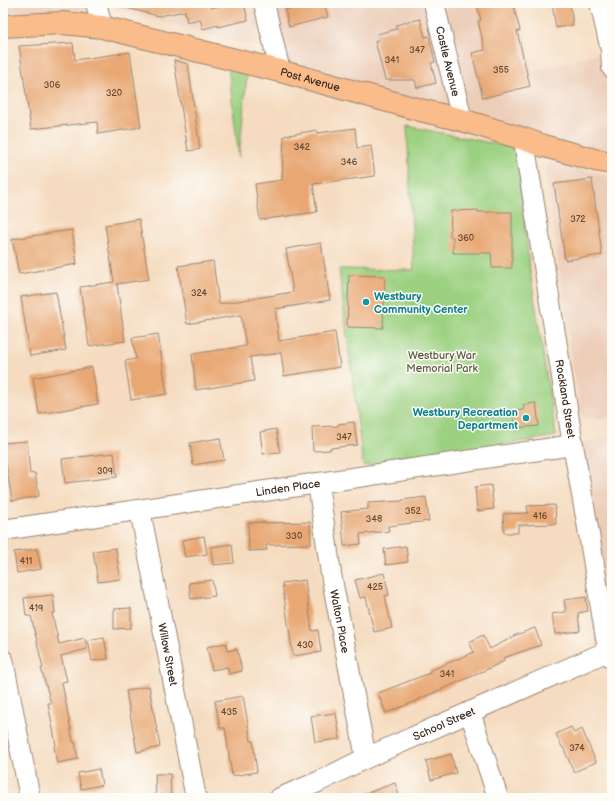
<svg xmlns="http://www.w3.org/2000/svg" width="615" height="801" font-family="'Balsamiq Sans',sans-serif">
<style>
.built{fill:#eccdb8}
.green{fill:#9dd182;stroke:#6c7e50}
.building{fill:#e8a773}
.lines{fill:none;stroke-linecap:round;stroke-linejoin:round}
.minor-casing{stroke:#98836f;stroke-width:22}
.major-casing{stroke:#98836f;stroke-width:24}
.minor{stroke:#fff;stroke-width:20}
.major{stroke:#f9bc8a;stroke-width:22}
.culture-dot{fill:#0f9aa8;stroke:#fdfcf7;stroke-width:1.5}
.labels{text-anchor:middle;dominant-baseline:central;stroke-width:3;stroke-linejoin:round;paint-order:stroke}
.number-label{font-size:9px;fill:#664933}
.street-label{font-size:11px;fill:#3b2a1e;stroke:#fdfcf7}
.culture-label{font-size:11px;font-weight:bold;fill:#0d838f;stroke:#fdfcf7;text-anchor:start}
.park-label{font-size:11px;fill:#585c3c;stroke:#fdfcf7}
</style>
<rect width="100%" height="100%" fill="#fdfcf7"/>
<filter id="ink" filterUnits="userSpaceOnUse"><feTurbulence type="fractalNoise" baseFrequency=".025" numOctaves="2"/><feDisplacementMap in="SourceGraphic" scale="8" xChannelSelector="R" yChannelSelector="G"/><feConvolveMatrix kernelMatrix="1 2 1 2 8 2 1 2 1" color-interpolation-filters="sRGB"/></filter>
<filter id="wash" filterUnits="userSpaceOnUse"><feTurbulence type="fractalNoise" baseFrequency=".012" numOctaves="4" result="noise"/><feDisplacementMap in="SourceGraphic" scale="16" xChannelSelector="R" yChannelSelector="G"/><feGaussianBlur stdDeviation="0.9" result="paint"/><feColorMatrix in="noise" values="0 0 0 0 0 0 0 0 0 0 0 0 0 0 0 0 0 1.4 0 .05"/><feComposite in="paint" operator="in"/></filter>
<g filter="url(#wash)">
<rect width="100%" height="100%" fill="#f5dcc0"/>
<g class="built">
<polygon points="3,3 87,3 89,12 3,15"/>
<polygon points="113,3 213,3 214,4 221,3 255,3 265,49 115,9"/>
<polygon points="264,3 516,3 533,72 611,50 612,68 612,163 280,71"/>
<polygon points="550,160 612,178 612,419 611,419 582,417 573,366 545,168"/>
<polygon points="612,434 612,658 573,445"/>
</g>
<g class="green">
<polygon points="227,58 248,63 239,157"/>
<polygon points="407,126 516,148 530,271 556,436 363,466 339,269 414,270"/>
</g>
<g id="blocks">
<g class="building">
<polygon points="122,3 210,3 211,8 233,3 244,3 248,20 218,27 218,25 203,29 200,19 187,22 185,11 159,16 122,7"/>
<polygon points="313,3 324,3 328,17 289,27 285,10"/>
<polygon points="484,3 513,3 520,31 517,31 530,86 483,98 472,53 485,50 478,21 481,20 477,5"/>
<polygon points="552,3 570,3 573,25 556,28"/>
<polygon points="420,19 425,37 429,36 435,62 431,63 436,83 417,88 415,80 385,80 375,41 378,40 377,34 397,29 396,25"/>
<polygon points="73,43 75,60 130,52 141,127 98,134 97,122 31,129 19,46"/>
<polygon points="174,60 188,64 200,149 188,151"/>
<polygon points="355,128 357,148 371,146 375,176 313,184 317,212 260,220 255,184 282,180 284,136 317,130 317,133"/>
<polygon points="592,179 602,255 565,260 554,184"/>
<polygon points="478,210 478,212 512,212 512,268 492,268 491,253 453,253 453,237 450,237 451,211"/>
<polygon points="139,219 149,279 117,284 125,341 89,346 80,287 114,282 105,225"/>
<polygon points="72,230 77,264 19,274 12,239"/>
<polygon points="321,243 330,300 275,309 279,341 335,332 340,367 284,376 281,353 250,357 254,381 196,390 192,354 246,346 241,315 187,324 178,266 213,261 219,304 293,292 286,249"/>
<polygon points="349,275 385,276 383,328 347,327"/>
<polygon points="56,292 66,350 30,356 21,297"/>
<polygon points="158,334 167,394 131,400 125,361 136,359 132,338"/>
<polygon points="92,367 98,404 39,414 33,378"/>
<polygon points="536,403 539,426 515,428 513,411 524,410 523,405"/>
<polygon points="354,422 357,445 330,448 330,450 313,451 312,427 338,426 338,424"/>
<polygon points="276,429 280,452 263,454 260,432"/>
<polygon points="220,438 224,460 193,465 190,443"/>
<polygon points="27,441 30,474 35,473 39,496 12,501 6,463 3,463 3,443"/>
<polygon points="114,453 117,477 65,483 62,459"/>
<polygon points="491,485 494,509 477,511 475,487"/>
<polygon points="426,497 429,521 388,526 389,531 360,534 361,544 344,546 341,512 368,509 368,503 402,501 402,500"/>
<polygon points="555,505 556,524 518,525 518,533 504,533 503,514 528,513 527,506"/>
<polygon points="265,522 265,523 310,522 311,544 266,545 267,550 249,551 248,523"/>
<polygon points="204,536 207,554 185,557 182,540"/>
<polygon points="232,544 234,563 213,565 211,547"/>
<polygon points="406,546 408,562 386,565 384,549"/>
<polygon points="116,548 120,579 98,582 93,551"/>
<polygon points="37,549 41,569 17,573 14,552"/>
<polygon points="384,573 389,595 385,596 392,628 374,632 366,597 360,598 355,580"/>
<polygon points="212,580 215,596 191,599 189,583"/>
<polygon points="305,580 312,631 318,630 321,652 293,656 282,583"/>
<polygon points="53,595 55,613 52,613 59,644 85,638 87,649 61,656 67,681 62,682 73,742 75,742 78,759 57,763 54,746 56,745 48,703 51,703 41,668 43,668 31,616 26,616 24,598"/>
<polygon points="586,597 588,611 578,613 580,631 555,634 552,614 566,612 564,600"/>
<polygon points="131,608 131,628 114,629 114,609"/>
<polygon points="535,628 541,645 503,658 504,661 475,675 419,699 419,700 386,713 378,693 430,673 429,671 474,652 469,642 483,635 490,649 513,637 513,636"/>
<polygon points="104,637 108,659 92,661 88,640"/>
<polygon points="226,643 227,651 237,649 242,671 229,674 228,667 212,670 207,647"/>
<polygon points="149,686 160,747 137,752 126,691"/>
<polygon points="243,696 251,741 253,741 257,772 232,776 225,728 220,728 215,701"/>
<polygon points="336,713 340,739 315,742 311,716"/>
<polygon points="571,727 574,733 582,729 596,762 574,772 563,747 562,747 556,734"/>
<polygon points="451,754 456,773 431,780 426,761"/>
<polygon points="99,769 102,785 81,789 78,773"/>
<polygon points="155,774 170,774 171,798 156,798"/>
<polygon points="395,783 400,798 356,798 356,797"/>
</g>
</g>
</g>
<g filter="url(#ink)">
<use href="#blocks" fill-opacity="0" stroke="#98836f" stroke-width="1"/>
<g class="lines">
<g class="minor-casing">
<g id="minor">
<polyline points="96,3 102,27"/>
<polyline points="264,3 280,71"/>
<path id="s1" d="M434,3L462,120"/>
<polyline points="600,3 611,50 612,68"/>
<path id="s2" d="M524,139L526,154L573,445L588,528L608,651L612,658"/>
<path id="s3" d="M318,483L331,574L366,758"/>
<path id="s4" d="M140,510L196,798"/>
<path id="s5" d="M3,530L573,445"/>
<polyline points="3,660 30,798"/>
<polyline points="470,712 498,798"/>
<path id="s6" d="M280,798L318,782L366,758L608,651"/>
</g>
</g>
<g class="major-casing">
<g id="major">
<path id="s7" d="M3,26L63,23L102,27L280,71L420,110L462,120L524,139L544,146L595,160L612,163"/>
</g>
</g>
<use href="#minor" class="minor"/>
<use href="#major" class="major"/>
</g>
</g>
<g class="culture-dot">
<circle cx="366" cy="302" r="4"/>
<circle cx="526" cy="418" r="4"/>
</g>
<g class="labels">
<g class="number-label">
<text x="417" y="50">347</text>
<text x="392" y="60">341</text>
<text x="501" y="70">355</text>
<text x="52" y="85">306</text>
<text x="114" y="93">320</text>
<text x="302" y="147">342</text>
<text x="349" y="162">346</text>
<text x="578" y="219">372</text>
<text x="466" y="238">360</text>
<text x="199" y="293">324</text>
<text x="344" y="437">347</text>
<text x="105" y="471">309</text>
<text x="413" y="511">352</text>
<text x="540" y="516">416</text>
<text x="374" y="519">348</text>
<text x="294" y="536">330</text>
<text x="26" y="561">411</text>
<text x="375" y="587">425</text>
<text x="36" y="608">419</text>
<text x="305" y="645">430</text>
<text x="447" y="674">341</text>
<text x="229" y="712">435</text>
<text x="577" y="748">374</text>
</g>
<g class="street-label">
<text stroke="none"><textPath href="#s1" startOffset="60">Castle Avenue</textPath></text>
<text stroke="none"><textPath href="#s7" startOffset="314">Post Avenue</textPath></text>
<text stroke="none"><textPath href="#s2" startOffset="263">Rockland Street</textPath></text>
<text stroke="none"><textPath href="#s5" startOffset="288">Linden Place</textPath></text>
<text stroke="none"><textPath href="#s3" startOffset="140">Walton Place</textPath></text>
<text stroke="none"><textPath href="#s4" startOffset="147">Willow Street</textPath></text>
<text stroke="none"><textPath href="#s6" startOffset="180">School Street</textPath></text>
</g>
<g class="culture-label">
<text x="374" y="296">Westbury<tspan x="374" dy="13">Community Center</tspan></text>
<text x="518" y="412" text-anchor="end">Westbury Recreation<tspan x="518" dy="13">Department</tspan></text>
</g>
<g class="park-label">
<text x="442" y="355">Westbury War<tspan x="442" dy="13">Memorial Park</tspan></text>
</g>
</g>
<rect width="615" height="801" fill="none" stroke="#fdfcf7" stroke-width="16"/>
</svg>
